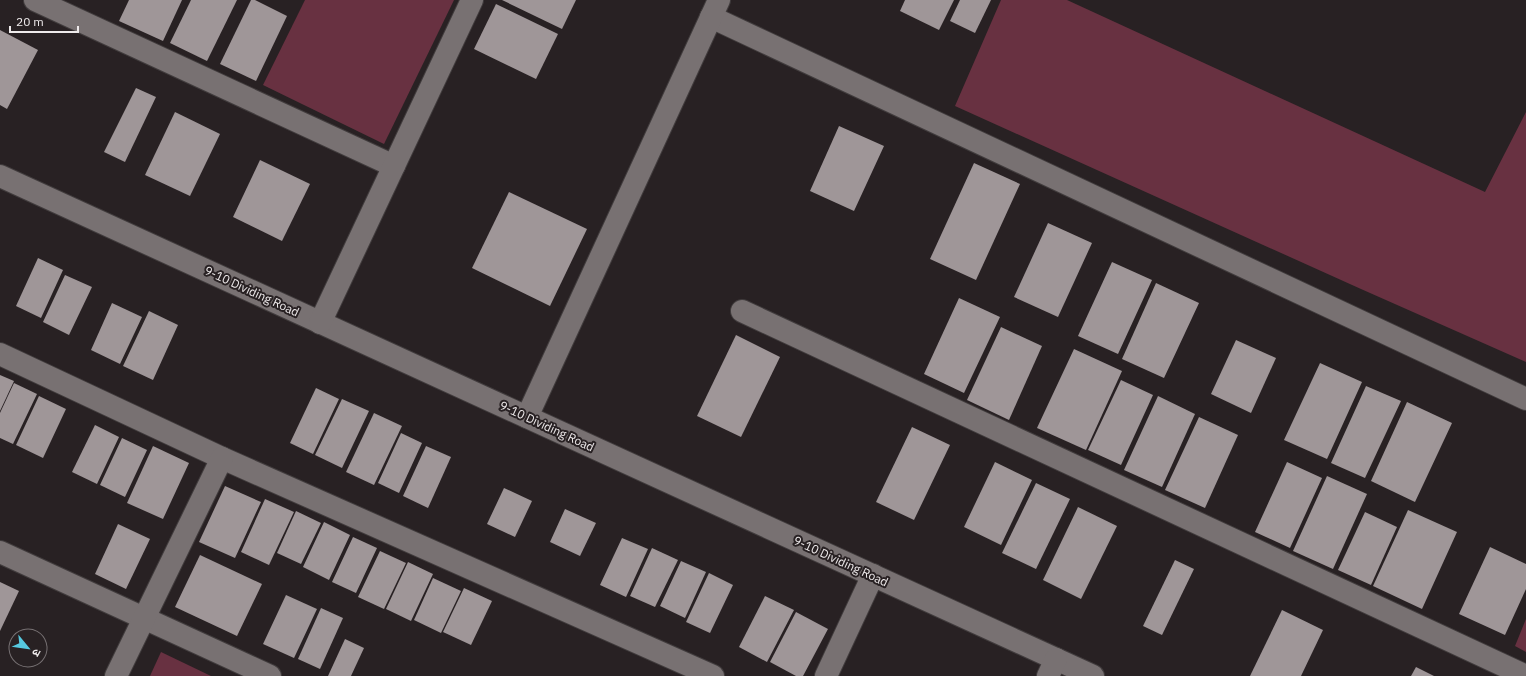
<svg xmlns="http://www.w3.org/2000/svg" width="1526" height="676" font-family="'IBM Plex Sans','Noto Sans Devanagari',sans-serif">
<style>
.green{fill:#683141}
.building{fill:#9f9698}
.lines{fill:none;stroke-linecap:round;stroke-linejoin:round}
.minor-casing{stroke:#413c3d;stroke-width:24}
.minor{stroke:#787172;stroke-width:22}
.labels{text-anchor:middle;dominant-baseline:central;stroke-width:4;stroke-linejoin:round;paint-order:stroke}
.street-label{font-size:12px;fill:#eeeaeb;stroke:#282123}
</style>
<rect width="100%" height="100%" fill="#282123"/>
<g class="green">
<polygon points="305,0 454,0 384,144 263,85"/>
<polygon points="1001,0 1067,0 1485,192 1526,112 1526,362 1361,289 955,106"/>
<polygon points="1526,619 1526,652 1515,646"/>
<polygon points="161,652 211,676 150,676"/>
</g>
<g class="building">
<polygon points="129,0 182,0 163,41 119,21"/>
<polygon points="191,0 237,0 207,61 170,43"/>
<polygon points="251,0 255,0 287,16 256,81 220,64"/>
<polygon points="502,0 576,0 562,29"/>
<polygon points="905,0 954,0 939,30 900,11"/>
<polygon points="960,0 991,0 975,33 950,21"/>
<polygon points="496,4 558,34 536,79 474,49"/>
<polygon points="0,30 38,50 7,109 0,105"/>
<polygon points="136,88 156,97 125,162 104,152"/>
<polygon points="175,112 220,134 190,196 145,175"/>
<polygon points="839,126 884,146 854,211 810,191"/>
<polygon points="260,160 310,184 282,241 233,217"/>
<polygon points="974,163 1020,184 976,280 930,259"/>
<polygon points="509,192 587,229 550,306 472,268"/>
<polygon points="1048,223 1092,243 1058,317 1014,297"/>
<polygon points="38,258 63,270 41,318 16,306"/>
<polygon points="1112,262 1152,280 1118,354 1078,336"/>
<polygon points="65,275 92,287 69,335 43,322"/>
<polygon points="1156,283 1199,303 1164,378 1122,359"/>
<polygon points="959,298 1000,317 964,393 924,374"/>
<polygon points="112,303 142,317 120,364 91,350"/>
<polygon points="149,311 178,325 153,380 123,366"/>
<polygon points="1001,327 1042,346 1009,420 967,400"/>
<polygon points="736,335 780,357 741,437 697,416"/>
<polygon points="1236,340 1276,358 1251,413 1211,394"/>
<polygon points="1074,349 1122,371 1086,450 1037,428"/>
<polygon points="1320,363 1362,382 1327,459 1284,440"/>
<polygon points="0,375 14,381 0,411"/>
<polygon points="1121,380 1153,395 1121,465 1088,450"/>
<polygon points="14,383 37,394 13,444 0,438 0,413"/>
<polygon points="1366,386 1401,401 1365,478 1331,463"/>
<polygon points="316,388 339,399 313,454 290,443"/>
<polygon points="39,396 66,409 43,458 16,445"/>
<polygon points="1158,396 1195,414 1162,487 1124,470"/>
<polygon points="342,399 369,411 342,468 315,455"/>
<polygon points="1407,402 1452,423 1415,502 1371,481"/>
<polygon points="374,413 402,426 374,485 346,472"/>
<polygon points="1199,417 1238,435 1205,508 1165,490"/>
<polygon points="95,425 119,437 97,484 72,472"/>
<polygon points="912,427 950,445 914,520 876,502"/>
<polygon points="401,433 422,443 399,493 378,483"/>
<polygon points="122,438 147,450 125,497 100,485"/>
<polygon points="153,446 189,463 163,519 127,503"/>
<polygon points="426,446 451,457 428,508 403,496"/>
<polygon points="995,462 1032,480 1001,545 964,527"/>
<polygon points="1287,462 1322,478 1290,548 1255,532"/>
<polygon points="1327,476 1367,494 1333,569 1293,551"/>
<polygon points="1036,483 1070,499 1036,569 1002,553"/>
<polygon points="225,486 261,502 235,558 199,542"/>
<polygon points="504,488 532,501 515,537 487,524"/>
<polygon points="265,499 294,512 269,565 241,552"/>
<polygon points="1078,507 1117,526 1081,599 1043,580"/>
<polygon points="565,509 596,523 580,556 550,542"/>
<polygon points="1408,510 1457,532 1422,609 1373,586"/>
<polygon points="296,511 321,523 301,564 277,553"/>
<polygon points="1365,512 1397,527 1371,585 1338,570"/>
<polygon points="324,522 350,535 329,580 303,567"/>
<polygon points="118,524 150,539 126,589 95,574"/>
<polygon points="353,537 377,548 356,593 332,582"/>
<polygon points="622,538 648,549 626,597 600,585"/>
<polygon points="1490,547 1526,564 1526,589 1505,635 1459,614"/>
<polygon points="652,548 678,560 655,607 630,596"/>
<polygon points="380,551 406,563 384,609 358,597"/>
<polygon points="200,555 262,584 237,636 175,607"/>
<polygon points="1175,560 1194,569 1162,635 1143,626"/>
<polygon points="681,561 706,572 685,618 660,606"/>
<polygon points="408,562 433,574 411,621 386,609"/>
<polygon points="709,573 733,585 710,633 686,622"/>
<polygon points="433,578 461,591 441,633 414,620"/>
<polygon points="0,582 19,591 0,631"/>
<polygon points="464,588 492,601 471,645 443,632"/>
<polygon points="286,595 317,609 294,658 263,644"/>
<polygon points="765,596 794,610 767,662 739,647"/>
<polygon points="321,608 343,618 320,669 298,659"/>
<polygon points="1282,610 1323,630 1301,676 1250,676"/>
<polygon points="796,612 828,629 803,676 796,676 770,662"/>
<polygon points="345,639 364,648 351,676 328,676"/>
<polygon points="1416,667 1434,676 1411,676"/>
</g>
<g class="lines">
<g class="minor-casing">
<g id="minor">
<polyline points="35,0 394,166"/>
<polyline points="711,17 1526,399"/>
<polyline points="0,176 1093,676"/>
<polyline points="742,311 1526,676"/>
<polyline points="320,323 472,0"/>
<polyline points="0,354 222,458 713,676"/>
<polyline points="527,417 719,0"/>
<polyline points="0,552 270,676"/>
<polyline points="116,676 222,458"/>
<polyline points="826,676 873,575"/>
<polyline points="1048,676 1056,659"/>
</g>
</g>
<use href="#minor" class="minor"/>
</g>
<g class="labels">
<g class="street-label">
<text transform="translate(252 291) rotate(25)">9-10 Dividing Road</text>
<text transform="translate(547 426) rotate(25)">9-10 Dividing Road</text>
<text transform="translate(841 561) rotate(25)">9-10 Dividing Road</text>
</g>
</g>
<g transform="translate(28 648) rotate(119)"><circle r="19" fill="#282123" stroke="#777173"/>
<path d="M0-3L7 15L0 10L-7 15Z" fill="#56c9e0"/>
<text y="-6" font-size="11" font-weight="bold" text-anchor="middle" fill="#eeeaeb">उ</text>
</g>
<path d="M10 26v6h68v-6" fill="none" stroke="#eeeaeb" stroke-width="2"/>
<text x="16" y="26" font-size="12" fill="#eeeaeb" stroke="#282123" stroke-width="3" paint-order="stroke">20 m</text>
</svg>
